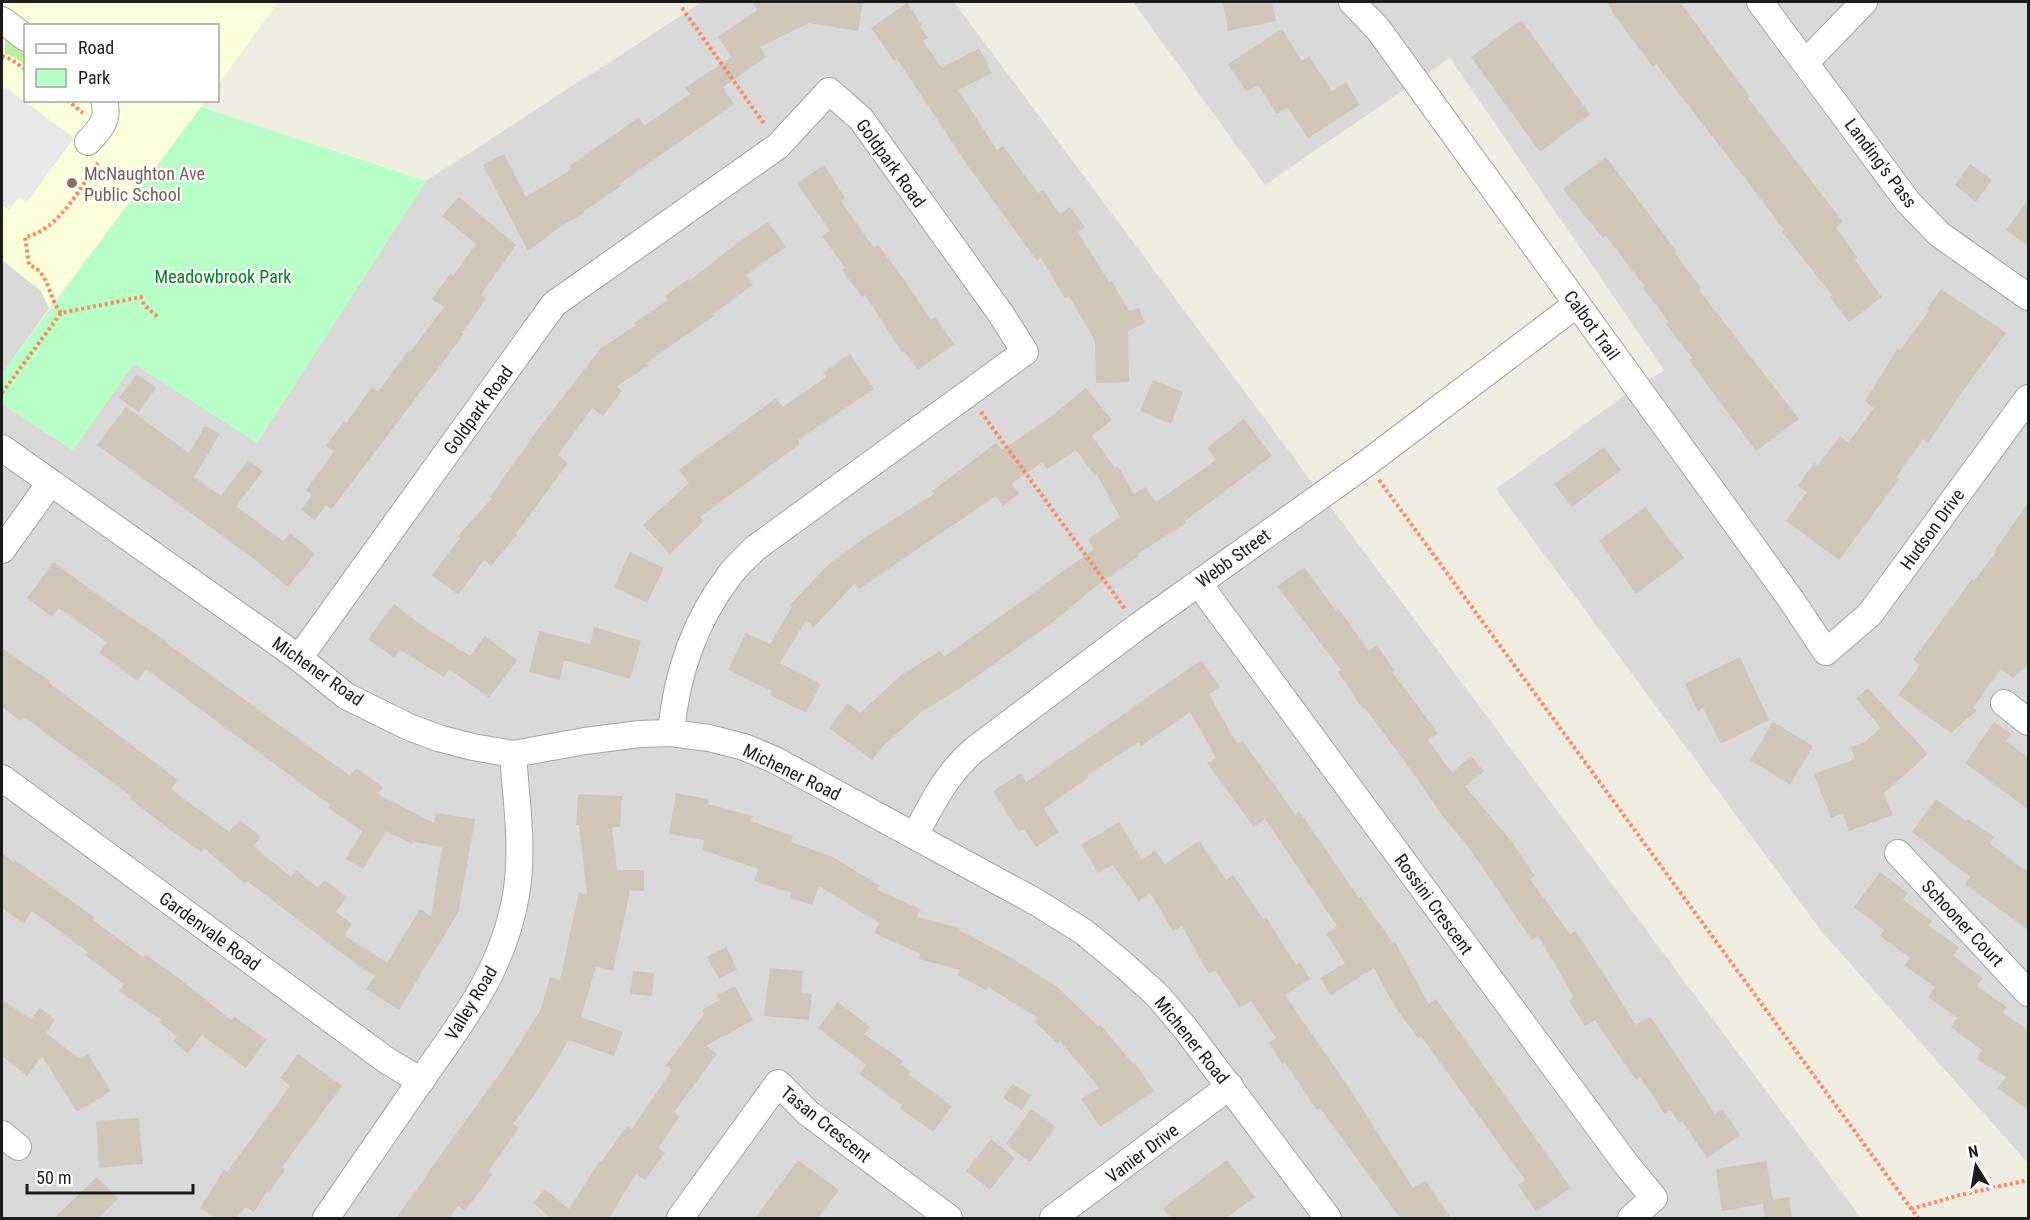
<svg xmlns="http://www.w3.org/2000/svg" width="2030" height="1220" font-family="'Roboto Condensed',sans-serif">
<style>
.residential{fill:#dad9d9}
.education{fill:#faffd9}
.grass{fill:#bdefa1}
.park{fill:#b8fec7}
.parking{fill:#e8e8e8}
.building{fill:#cfc6b9}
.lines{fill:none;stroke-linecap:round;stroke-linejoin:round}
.minor-casing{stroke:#a3a3a3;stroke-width:28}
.path{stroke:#ff8661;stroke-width:4;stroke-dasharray:3 3;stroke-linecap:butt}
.minor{stroke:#fff;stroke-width:26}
.education-dot{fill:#8d6e63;stroke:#fff;stroke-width:2}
.labels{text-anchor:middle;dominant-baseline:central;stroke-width:4.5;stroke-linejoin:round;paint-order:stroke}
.street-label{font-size:18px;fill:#1c1c1c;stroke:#fff}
.education-label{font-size:18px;fill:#785e54;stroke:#fff;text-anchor:start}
.park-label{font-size:18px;fill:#01831d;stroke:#fff}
</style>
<rect width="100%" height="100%" fill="#efece1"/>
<g class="residential">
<polygon points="702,2 954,2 1861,1218 2,1218 2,404 73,450 134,363 257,443 426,181"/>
<polygon points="1133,2 2028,2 2028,1163 1822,932 1496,489 1625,395 1664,370 1450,58 1265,185"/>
<polygon points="2,260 41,291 49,308 2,374"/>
</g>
<polygon class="education" points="2,2 278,2 218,85 218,26 26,26 26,100 206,101 49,308 41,291 2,260"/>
<polygon class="grass" points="5,36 25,51 25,65 14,57 5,54"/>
<polygon class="park" points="201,107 426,181 257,443 134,364 73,450 2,404 2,374"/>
<polygon class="parking" points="5,87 74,138 27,202 19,197 9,210 2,205 2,91"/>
<g class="building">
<polygon points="752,2 863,2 858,31 809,23 760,47 766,57 723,87 734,104 619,184 621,186 583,212 584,213 560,227 528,251 483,165 504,154 526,197 572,169 570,166 639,117 644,126 690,94 685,88 732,57 718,37 757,10"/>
<polygon points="1223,2 1272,2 1276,21 1228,31"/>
<polygon points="1606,2 1680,2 1750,97 1748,98 1843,222 1836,228 1858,258 1855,260 1882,297 1849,322 1830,297 1832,295 1782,232 1784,230 1754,190 1656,64 1653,67 1611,11 1612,9"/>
<polygon points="907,3 922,25 920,27 928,38 923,41 942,68 979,48 992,73 958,90 997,150 1003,146 1038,193 1043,190 1060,214 1070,207 1085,227 1078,232 1109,282 1111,280 1129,311 1139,308 1145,323 1128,331 1129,382 1096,383 1095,341 1069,296 1065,298 1041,258 1037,261 968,166 897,59 894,61 871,28"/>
<polygon points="1521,20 1590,114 1540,152 1471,57"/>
<polygon points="1282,29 1302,61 1309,56 1332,91 1346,82 1360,105 1308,138 1287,107 1277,114 1258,85 1247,92 1228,64"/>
<polygon points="1606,157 1677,252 1675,253 1701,288 1699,290 1799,419 1756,451 1689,360 1692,358 1666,324 1669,322 1643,288 1645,287 1606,236 1603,238 1563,189"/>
<polygon points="1970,164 1992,180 1976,202 1955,185"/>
<polygon points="824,165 845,198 841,201 874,248 878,245 903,278 931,320 935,317 954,344 918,370 904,351 902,352 865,295 862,297 842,270 845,268 822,236 830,231 797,183"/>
<polygon points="459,197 516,245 481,295 486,299 462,333 464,334 332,509 326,505 315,520 301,510 312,495 306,490 334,451 326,446 344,421 346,423 372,387 378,392 408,351 410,352 444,307 432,299 450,274 453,276 476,244 442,216"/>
<polygon points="2028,200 2028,246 2006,230"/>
<polygon points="768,222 786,247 746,275 753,285 713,314 714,316 646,363 648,366 617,386 622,391 603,416 592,408 558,455 568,463 516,534 517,535 491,566 484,560 458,595 432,575 460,538 458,536 492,498 490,497 538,429 601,348 636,325 634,323 668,300 665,296 688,279 689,281 736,244"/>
<polygon points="1941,289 2006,333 1959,396 1928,443 1923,439 1896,477 1899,479 1839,560 1786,521 1807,492 1798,486 1814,463 1818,465 1840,436 1848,443 1874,408 1865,401 1898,348 1900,350 1929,311 1927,309"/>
<polygon points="850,354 874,389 798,440 800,444 700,517 704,521 670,554 643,525 689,483 679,470 776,398 783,407 826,377 823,373"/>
<polygon points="137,374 156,388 139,412 119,398"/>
<polygon points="1153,380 1183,392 1171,424 1140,411"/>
<polygon points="1086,388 1112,420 1092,436 1115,468 1118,466 1134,494 1145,487 1156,502 1216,460 1207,448 1244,419 1272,456 1185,521 1186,523 1138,554 1139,556 1095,587 1053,622 963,686 920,713 884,745 872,760 829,728 848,703 860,713 901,675 940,651 944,657 1094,549 1088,540 1120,517 1097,475 1095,476 1076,450 1047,469 1042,462 1012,484 1019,494 1003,506 996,496 859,589 855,583 814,627 806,620 780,663 821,684 806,713 770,695 772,691 728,670 746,633 770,644 792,607 790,605 829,564 869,535 934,494 932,491 996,443 1002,450 1049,418"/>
<polygon points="126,407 189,453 205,426 220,434 194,477 221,496 248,460 263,471 236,506 283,541 290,533 315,554 288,587 254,559 97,445"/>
<polygon points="1604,447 1621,470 1572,507 1554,484"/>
<polygon points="2028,503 2028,665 2013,678 2001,669 1973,708 1977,710 1951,733 1898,695 1920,665 1913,660 1972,579 1974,581 1997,551 1995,550"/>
<polygon points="1645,507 1684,558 1636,594 1599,541"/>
<polygon points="630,552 664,568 647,603 614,587"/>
<polygon points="54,562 91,590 166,641 165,642 219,681 350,776 356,768 383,787 378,794 434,823 436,813 475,819 459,911 399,1010 366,989 375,976 356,964 247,881 244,883 204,848 201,852 169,829 130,799 132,797 24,717 21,721 2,707 2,648 50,681 49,683 178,780 171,789 229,832 240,820 261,837 253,846 291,877 296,870 318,888 324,880 347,897 336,912 352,924 344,935 387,963 420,909 431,916 442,847 413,842 412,844 386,831 363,869 346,859 362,831 328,808 330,805 146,669 138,681 99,653 107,642 59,608 52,617 27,598"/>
<polygon points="1304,567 1336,611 1339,609 1369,651 1377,645 1395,671 1392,672 1438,733 1428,740 1452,773 1471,756 1484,771 1465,786 1512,842 1535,876 1530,879 1570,934 1576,931 1636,1025 1650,1016 1715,1114 1722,1109 1740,1135 1707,1158 1682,1121 1679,1123 1670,1110 1665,1114 1640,1077 1636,1080 1595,1020 1585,1026 1569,1001 1574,997 1538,936 1532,940 1469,848 1441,814 1406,763 1365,708 1363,709 1338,672 1341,670 1277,586"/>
<polygon points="394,604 427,629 470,656 485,636 517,660 489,698 449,669 444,677 400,650 394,658 368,639"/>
<polygon points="594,627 641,641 630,679 564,660 560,680 529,672 539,631 590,644"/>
<polygon points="1740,657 1769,720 1721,744 1703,708 1698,711 1685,684"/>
<polygon points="1201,660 1220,687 1209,694 1237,744 1242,740 1295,814 1299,811 1359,898 1361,897 1393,943 1395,942 1429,1004 1436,999 1571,1188 1536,1212 1518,1185 1525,1180 1421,1036 1418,1038 1395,1007 1374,968 1331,995 1320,978 1345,963 1326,934 1337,926 1265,819 1254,827 1207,763 1216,758 1190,712 1141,746 1139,742 1087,775 1089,777 1044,809 1059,832 1036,847 1024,829 1019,832 993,791 1021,773 1026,782"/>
<polygon points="1868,688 1928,754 1884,793 1893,815 1849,831 1843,813 1831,818 1814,774 1855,759 1851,747 1865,742 1881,728 1856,698"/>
<polygon points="1773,722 1813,746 1790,785 1750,760"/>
<polygon points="1994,722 2011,734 2006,741 2028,757 2028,809 1965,763"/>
<polygon points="676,793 708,799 708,804 753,816 751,821 793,836 791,842 833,857 880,886 877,890 921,909 917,917 960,928 959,930 1008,956 1056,986 1098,1026 1100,1024 1134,1065 1135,1063 1154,1091 1100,1127 1081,1099 1099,1088 1060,1041 1058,1044 1034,1021 1038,1018 988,987 986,990 957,975 960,970 919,959 920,954 874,933 879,923 819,886 812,905 790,898 792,893 754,881 758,869 703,850 704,840 669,834"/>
<polygon points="578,794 622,796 620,827 612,827 617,870 644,870 644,891 630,891 613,971 596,967 581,1017 623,1032 614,1056 569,1040 540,1087 513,1124 519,1128 488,1172 492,1175 465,1211 458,1206 450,1218 396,1218 430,1171 429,1171 508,1062 541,1009 550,977 560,980 579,892 587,894 579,825 576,825"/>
<polygon points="1936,799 1966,821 1968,819 1994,837 1990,844 2028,872 2028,930 1965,884 1970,877 1912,832"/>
<polygon points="1119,822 1142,860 1155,850 1165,864 1199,841 1226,880 1233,875 1263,919 1266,917 1296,965 1300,963 1310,979 1285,995 1349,1088 1413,1188 1425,1180 1451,1218 1400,1218 1320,1108 1317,1110 1285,1062 1282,1064 1269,1043 1276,1038 1251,1001 1240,1008 1215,970 1209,974 1182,926 1173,931 1150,893 1139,901 1113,865 1098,873 1081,845"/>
<polygon points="2,853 14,862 15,860 94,917 93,920 143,957 145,954 180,979 231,1020 234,1016 266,1040 246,1068 202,1035 188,1053 173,1041 177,1036 159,1022 161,1020 119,991 124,984 85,955 88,952 32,911 24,924 2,908"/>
<polygon points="1880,872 1908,893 1903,900 1932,921 1928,926 1959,947 1953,956 1983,978 1977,986 2007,1007 2003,1013 2028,1030 2028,1110 1998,1088 2006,1077 1977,1059 1982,1050 1951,1027 1957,1018 1928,997 1935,987 1905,966 1910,958 1880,936 1884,930 1854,907"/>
<polygon points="726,947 737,969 719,979 707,957"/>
<polygon points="770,968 803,971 801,993 812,994 809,1020 764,1016"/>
<polygon points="633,971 654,973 652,996 630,994"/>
<polygon points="735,986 753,1020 706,1046 717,1054 674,1112 680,1116 658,1148 665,1153 645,1180 636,1174 609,1218 551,1218 533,1203 545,1189 569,1209 600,1161 601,1162 627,1126 632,1129 672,1070 667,1066 664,1068 704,1014 702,1010 720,1000 717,995"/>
<polygon points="2,1000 31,1019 40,1008 55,1020 46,1033 80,1059 88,1054 111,1091 77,1112 42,1056 27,1076 2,1056"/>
<polygon points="838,1002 870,1027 864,1034 903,1061 900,1064 910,1071 908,1074 952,1106 933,1132 900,1108 902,1105 859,1074 866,1065 818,1028"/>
<polygon points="298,1054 342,1086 282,1167 285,1170 269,1193 267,1191 254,1212 245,1207 237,1218 216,1218 200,1208 224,1170 227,1172 290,1086 280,1078"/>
<polygon points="1012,1084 1031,1095 1022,1110 1003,1098"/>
<polygon points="1031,1109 1056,1127 1030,1162 1006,1144"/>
<polygon points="139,1118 143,1164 99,1168 96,1121"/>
<polygon points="991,1139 1015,1158 990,1190 966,1171"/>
<polygon points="798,1160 839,1190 818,1218 755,1218"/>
<polygon points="1227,1160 1255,1197 1226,1218 1171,1218 1163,1208"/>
<polygon points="1766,1161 1773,1200 1789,1197 1792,1218 1765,1218 1763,1204 1722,1211 1716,1169"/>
<polygon points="97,1177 118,1199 98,1218 54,1218"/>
</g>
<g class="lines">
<g class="minor-casing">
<g id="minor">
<polyline points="1352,2 1378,29 1792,601 1826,652 1870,614 2028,398"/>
<polyline points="1760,2 1908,202 1939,234 2028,297"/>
<polyline points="2,20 26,38"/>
<polyline points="1806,62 1864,2"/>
<path d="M88,142C100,129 110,119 104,100"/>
<polyline points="2,448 299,658 346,696 409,727 438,738 473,747 513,754 585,741 640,734 671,733 709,738 744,747 775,760 1036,902 1084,932 1125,966 1158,996 1185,1028 1328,1218"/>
<polyline points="2,550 50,483"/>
<polyline points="1199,584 1626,1164 1654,1198 1631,1218"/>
<path d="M299,658L554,304L778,146L829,91L861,119L1001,314L1025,352L754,549C746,558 736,566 729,576C694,622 676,677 671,733"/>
<polyline points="2004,703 2028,722"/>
<polyline points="2,778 386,1060 421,1081"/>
<path d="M915,835C932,804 946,774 974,750L1137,627L1367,463L1577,304"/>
<polyline points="1898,853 2028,993"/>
<polyline points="2,1134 18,1147"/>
<path d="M326,1218C357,1173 388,1128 419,1083C462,1022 503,971 516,895C524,848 516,800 513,754"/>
<polyline points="680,1218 778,1083 808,1113 949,1218"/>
<polyline points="1053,1218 1230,1086"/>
</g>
</g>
<g class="path">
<polyline points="682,8 765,125"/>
<polyline points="2,56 12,60 26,70"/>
<polyline points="67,100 83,113"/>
<path d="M61,313C48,298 50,272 29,265L25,237C58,231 79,189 98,163"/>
<polyline points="2,393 61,313 141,297 144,305 159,318"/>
<polyline points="981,412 1125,609"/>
<polyline points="1379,480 1918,1218"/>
<polyline points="1911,1209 1960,1195 2028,1180"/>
</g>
<use href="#minor" class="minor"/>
</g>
<circle class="education-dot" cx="72" cy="183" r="6"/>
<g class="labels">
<g class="street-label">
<text transform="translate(891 163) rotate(54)">Goldpark Road</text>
<text transform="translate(1881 163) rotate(53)">Landing's Pass</text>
<text transform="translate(1592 325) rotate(54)">Calbot Trail</text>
<text transform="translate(478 410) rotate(-54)">Goldpark Road</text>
<text transform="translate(1932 529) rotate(-54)">Hudson Drive</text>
<text transform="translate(1233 558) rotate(-36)">Webb Street</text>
<text transform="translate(318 671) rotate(35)">Michener Road</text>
<text transform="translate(792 772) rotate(26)">Michener Road</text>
<text transform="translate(1434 904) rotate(54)">Rossini Crescent</text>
<text transform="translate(1963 923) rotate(47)">Schooner Court</text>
<text transform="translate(210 931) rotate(36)">Gardenvale Road</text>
<text transform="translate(471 1003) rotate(-59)">Valley Road</text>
<text transform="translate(1192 1040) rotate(51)">Michener Road</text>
<text transform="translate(826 1124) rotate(39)">Tasan Crescent</text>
<text transform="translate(1142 1153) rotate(-37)">Vanier Drive</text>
</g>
<g class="education-label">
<text x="84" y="173">McNaughton Ave<tspan x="84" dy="21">Public School</tspan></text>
</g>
<g class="park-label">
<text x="223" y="276">Meadowbrook Park</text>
</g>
</g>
<rect width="2030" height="1220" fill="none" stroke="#1c1c1c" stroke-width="6"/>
<rect x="24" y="24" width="195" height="78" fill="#ffffff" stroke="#a4a4a4" stroke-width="1.5"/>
<rect x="36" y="44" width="30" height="9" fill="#ffffff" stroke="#a4a4a4" stroke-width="1.5"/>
<text x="78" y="54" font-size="18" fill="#1c1c1c">Road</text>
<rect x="36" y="69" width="30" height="18" fill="#b8fec7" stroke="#a4a4a4" stroke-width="1.5"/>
<text x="78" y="84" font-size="18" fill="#1c1c1c">Park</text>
<g transform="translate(1976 1166) rotate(349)" stroke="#ffffff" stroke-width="4.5" paint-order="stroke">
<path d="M0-4.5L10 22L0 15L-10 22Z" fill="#1c1c1c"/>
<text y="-9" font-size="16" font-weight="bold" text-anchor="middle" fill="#1c1c1c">N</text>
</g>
<path d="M27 1184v9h166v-9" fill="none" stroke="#1c1c1c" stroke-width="3"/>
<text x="36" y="1184" font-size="18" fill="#1c1c1c" stroke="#ffffff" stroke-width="4.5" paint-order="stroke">50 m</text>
</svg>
